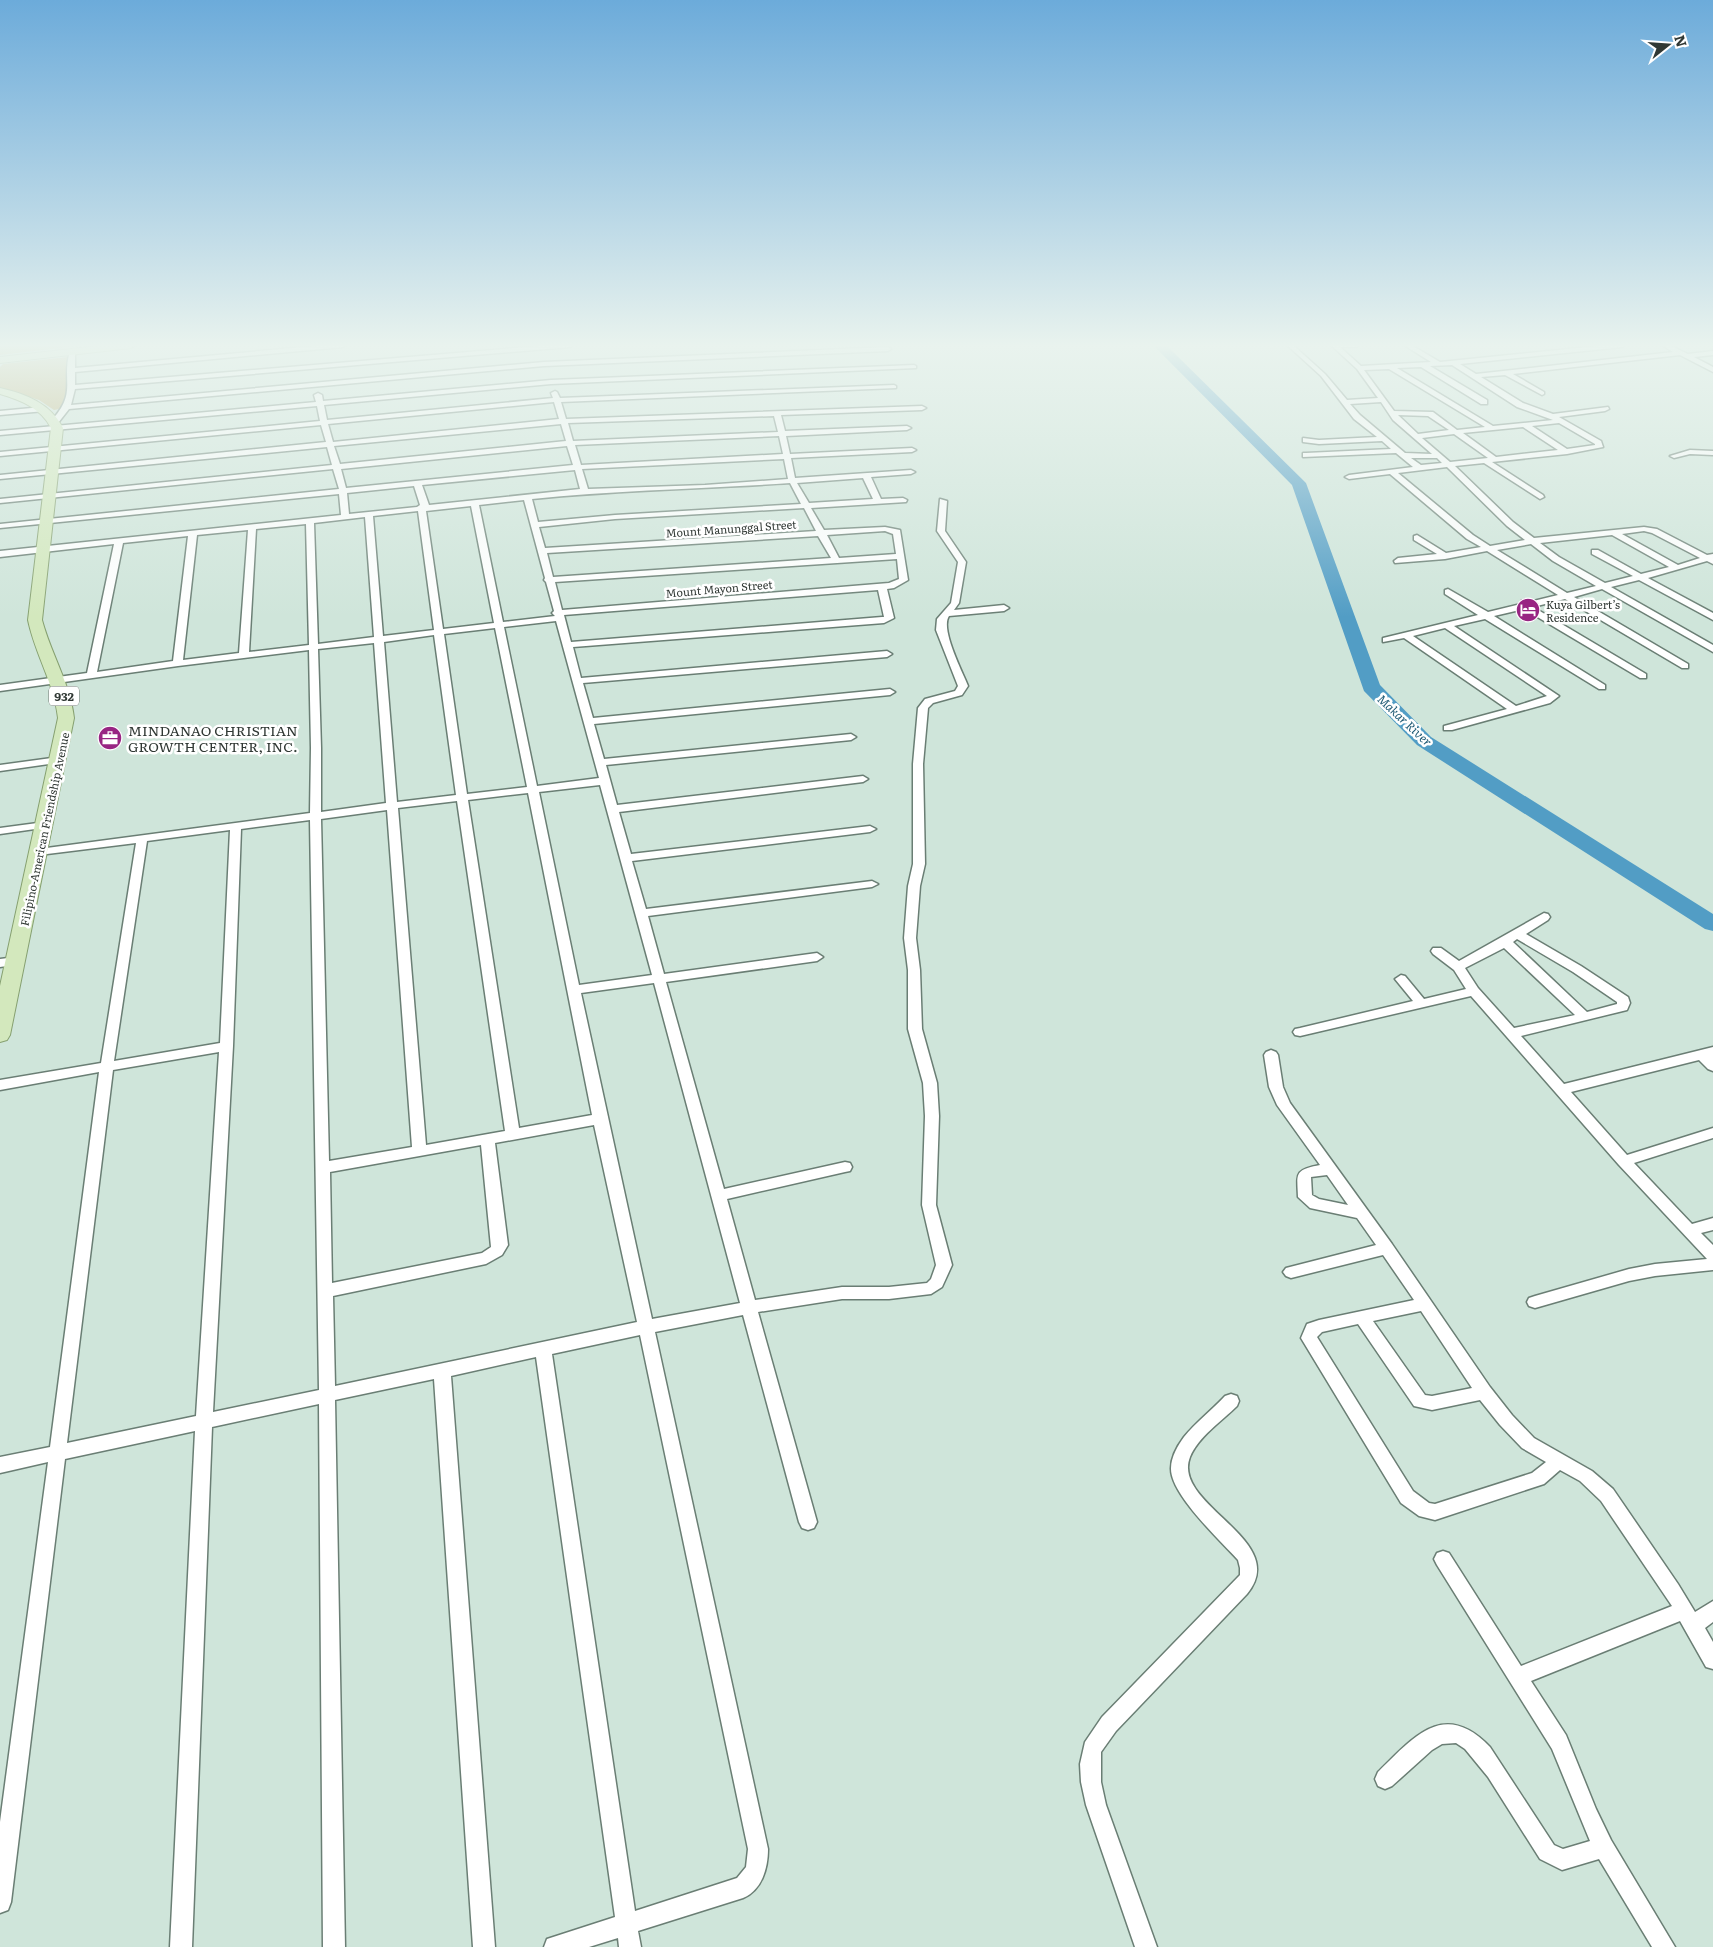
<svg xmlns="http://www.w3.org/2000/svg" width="1713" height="1947" font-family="Literata,serif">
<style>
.green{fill:#beaf72}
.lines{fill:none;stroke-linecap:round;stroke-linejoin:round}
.river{fill:#529dc5;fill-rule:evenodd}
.minor-casing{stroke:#6a7e74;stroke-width:3}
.primary-casing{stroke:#86a070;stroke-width:2}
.minor{fill:#fff;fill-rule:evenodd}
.primary{fill:#d3e8bd;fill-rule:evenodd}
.labels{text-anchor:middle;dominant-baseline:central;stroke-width:5;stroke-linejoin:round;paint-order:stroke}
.far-street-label{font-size:11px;fill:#303834;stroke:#fff}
.far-poi-label{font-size:11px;fill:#303834;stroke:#fff;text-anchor:start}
.shield{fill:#fff;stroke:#6e7471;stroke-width:1}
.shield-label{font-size:12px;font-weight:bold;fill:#303834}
.far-water-label{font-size:12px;font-style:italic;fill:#1d5873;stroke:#fff}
.poi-label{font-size:14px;fill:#303834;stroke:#fff;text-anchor:start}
</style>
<rect width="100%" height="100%" fill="#cfe5da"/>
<g class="green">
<polygon points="0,345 86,345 0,355"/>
<polygon points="68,357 66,404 59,409 54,410 39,400 0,388 0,367 3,364"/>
</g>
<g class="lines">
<polygon class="river" points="1153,345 1166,345 1306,483 1380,685 1431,737 1713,914 1713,931 1705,929 1417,745 1364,691 1292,485"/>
<g class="minor-casing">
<g id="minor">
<path d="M326,345H346L343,347L75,372V385L551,345H573L570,347L75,389L71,405L544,362L888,347L891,349L888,351L544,366L69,409L58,423L51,421C78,392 61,381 70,351L75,352V368Z"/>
<path d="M1287,345H1293L1325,374L1347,400L1378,398L1357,369L1331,345H1359L1356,347H1340L1361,366L1431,362L1404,345H1411L1440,362L1607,345H1625L1622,347L1460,364L1476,374L1673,352L1662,345H1669L1688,354L1713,351V355L1694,357L1713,367V372L1680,355L1513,374L1544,392V394L1542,395L1505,375L1481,377L1523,403L1553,414L1608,407L1609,409L1605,411L1559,417L1601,441L1603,447L1567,454L1492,462L1543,495L1544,497L1540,499L1484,463L1455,466L1513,522L1534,538L1644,527L1657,529L1707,555L1713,554V564L1707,561L1648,578L1713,613V620L1639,580L1611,587L1713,645V652L1602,589L1574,597L1688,664V668H1682L1565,599L1533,607L1646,674V678H1640L1524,609L1494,616L1605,685V689H1599L1485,619L1454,626L1559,696L1550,703L1452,730H1444V726L1507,709L1404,638L1383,642V638L1478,615L1445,594V590L1448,589L1488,612L1558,595L1487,551L1445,559L1395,563L1394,561L1398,558L1437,554L1414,540V536L1417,535L1446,553L1481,547L1467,539L1390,474L1349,479L1345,477L1349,475L1413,467L1396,453L1303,457V453H1306L1391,449L1382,441L1319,444L1303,442V438L1319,440L1377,437L1354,419L1321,376ZM1452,365L1517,407L1553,420L1493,426L1397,368L1421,367L1481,404H1487V400L1430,366ZM1389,369L1485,427L1457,430L1433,412L1394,411L1364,370ZM1381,402L1393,420L1432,454L1405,453L1360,415L1350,404ZM1398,415L1428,416L1449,430L1418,434ZM1559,423L1595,444V445L1567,449L1532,426ZM1523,427L1558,450L1496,457L1463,433ZM1454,434L1488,458L1450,462L1422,438ZM1411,458H1437L1442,463L1421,465ZM1447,467L1507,526L1525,540L1490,546L1473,535L1398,473ZM1644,531L1652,533L1700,558L1678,565L1622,534ZM1612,535L1669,567L1641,574L1598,550H1592V554L1633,576L1605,583L1559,557L1540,543ZM1531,544L1553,561L1596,586L1567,593L1497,550ZM1445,628L1547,696L1516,706L1413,636Z"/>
<path d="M914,365L916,366V368L551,384L324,405L327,420L553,398L551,393L555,391L557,392L560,398L894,385L896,386V388L561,402L566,419L922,406L926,408L922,410L781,415L785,431L907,426L911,428L907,430L786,436L790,454L912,448L916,450L912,452L791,458L795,478L911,470L915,472L911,474L871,477L881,499L903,498L907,500L906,502L811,508L824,530L885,527L900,530L908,580L894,588L887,589L894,618L884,623L573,647L581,678L887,651L892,654L887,657L583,683L593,718L890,689L895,692L890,695L594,724L604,759L851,734L856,737L851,740L606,765L617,805L863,776L868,779L863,782L619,812L631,854L870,826L876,829L870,832L632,861L646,909L872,881L878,884L872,887L648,916L664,974L817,953L823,957L817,961L666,982L724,1189L845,1162L850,1163L852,1167L850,1171L845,1172L727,1199L755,1300L842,1287H889L927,1283L931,1279L936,1265L922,1205L925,1116L923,1083L908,1029V970L904,938L908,886L913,864V764L918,708L925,699L955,691L958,686L936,630L937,619L951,603L958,562L937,531L940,499L947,501L945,531L966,562L959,603L954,610L1004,605L1009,608L1004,611L949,616C940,629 962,671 968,686L962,695L933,703L928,708L923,764L925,864L920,886L916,938L920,970L922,1029L937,1083L939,1116L936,1205L952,1265L942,1287L931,1294L889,1299H842L758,1312L817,1522L814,1528L808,1530L802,1528L799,1522L743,1315L655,1332L768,1849C768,1868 762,1890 743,1898L638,1931L641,1947H619L618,1938L589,1947H544L547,1939L615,1917L536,1357L451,1376L495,1947H473L434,1379L335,1400L345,1947H323L319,1404L212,1427L192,1947H170L195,1431L65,1459L11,1902L8,1910L0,1913V1822L48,1462L0,1473V1457L50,1447L99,1072L0,1090V1080L101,1063L136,843L39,855L33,852L39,849L310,813L311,748L309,650L178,666L0,691V685L87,673L114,544L0,557V551L341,515L339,494L0,528V524L339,489L333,469L0,503V499L332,465L327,447L0,479V475L326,442L321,425L0,456V452L320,421L317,406L0,435V431L316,402L314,395L318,393L322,395L323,401L551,380ZM554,402L559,419L333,442L328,424ZM774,416L778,432L573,441L568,423ZM561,424L566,441L340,464L334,446ZM779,436L783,454L581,465L575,445ZM567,446L573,465L346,488L341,469ZM784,459L788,479L705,485L588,489L582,469ZM575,470L580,489L429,505L422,485ZM863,478L873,499L809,503L797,483ZM790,483L801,504L615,515L538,522L532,499C617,490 704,489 790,483ZM414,486L420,505L417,507L349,514L347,493ZM524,500L545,578L544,580L546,582L554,611L552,613L555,616L503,622L479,505ZM471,506L494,623L443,629L426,511ZM804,508L816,531L545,548L539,527L615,519ZM418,511L434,630L383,636L373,516ZM365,517L374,637L318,644L314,523ZM306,524L309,645L249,652L256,529ZM248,530L239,653L183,660L197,535ZM885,531L893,534L896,554L839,558L827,535ZM188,536L173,661L97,672L123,543ZM818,536L831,558L553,577L547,553ZM897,559L899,579L889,583L562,610L555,582ZM878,590L884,617H882L571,642L564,615ZM556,621L599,778L537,786L504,627ZM495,628L527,787L467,794L444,634ZM434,635L456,795L397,802L384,642ZM374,643L386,803L321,812V748L318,649ZM600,785L652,975L579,985L539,792ZM528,793L592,1115L519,1128L468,800ZM457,801L505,1131L426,1145L398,808ZM387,810L412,1147L329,1161L321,819ZM310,820L319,1390L213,1412L233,1046L241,829ZM230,830L220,1043L114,1061L147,841ZM654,983L740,1303L652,1319L581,993ZM219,1052L196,1416L67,1443L113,1070ZM594,1125L637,1322L335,1386L333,1296L486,1264L502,1255L508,1245L495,1143ZM481,1145L491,1247L482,1253L332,1283L330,1172ZM640,1335L748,1849L746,1867L737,1878L635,1911L552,1354Z"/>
<polygon points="42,407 46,409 45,411 0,415 0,411"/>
<polygon points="1690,450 1713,451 1713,455 1690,454 1674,458 1670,456"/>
<polygon points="59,757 63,758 64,760 63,762 0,771 0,765"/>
<polygon points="45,822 49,823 51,825 49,827 0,834 0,828"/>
<path d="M1544,913L1548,914L1550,917L1548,920L1526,934L1581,966L1628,997L1630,1003L1627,1010L1521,1036L1564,1084L1713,1047V1071L1708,1069L1699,1060L1571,1092L1627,1155L1713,1128V1138L1634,1163L1692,1224L1713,1218V1230L1701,1233L1713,1245V1270L1655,1276L1629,1281L1535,1308L1529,1306L1527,1302L1529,1298L1535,1296L1629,1269L1655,1264L1707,1259L1619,1165L1471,996L1300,1036L1295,1035L1293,1032L1295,1029L1300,1028L1413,1001L1395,979L1401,975L1405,976L1424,999L1466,989L1454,970L1433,954L1431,951L1433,948H1441L1459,961ZM1517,939L1573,972L1617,1002V1004L1587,1012L1513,942ZM1504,948L1575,1015L1514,1028L1478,988L1465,968Z"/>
<polygon points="16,957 20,958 22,961 20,964 0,967 0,959"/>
<path d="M1271,1050L1276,1052L1278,1055L1283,1087L1290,1103L1392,1244L1490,1387L1512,1415L1534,1438L1592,1471L1613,1489L1678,1584L1695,1612L1713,1601V1622L1705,1628L1713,1642V1669L1706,1667L1680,1621L1531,1681L1566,1735L1596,1809L1611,1840L1675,1947H1652L1599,1859L1562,1870L1540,1859L1488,1777L1465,1749L1456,1743L1442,1744L1432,1750L1392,1786L1385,1789L1378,1786L1375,1779L1378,1772C1414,1737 1444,1699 1490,1747L1554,1845L1563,1849L1590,1841L1552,1749L1437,1565L1434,1559L1437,1553L1443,1551L1449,1553L1521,1666L1672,1606L1601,1501L1580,1481L1560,1470L1544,1484L1435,1520L1419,1516L1401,1503L1301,1338L1307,1324L1319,1320L1414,1300L1383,1255L1291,1278L1286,1276L1283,1272L1286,1268L1376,1245L1357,1218L1310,1208L1298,1197C1297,1173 1294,1170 1320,1165L1277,1105L1269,1087L1264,1055L1266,1052ZM1327,1175L1348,1205L1319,1199L1312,1195L1311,1177ZM1421,1311L1472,1388L1432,1396L1425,1395L1373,1321ZM1358,1324L1414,1406L1432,1410L1480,1400L1500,1425L1522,1448L1546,1462L1532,1473L1435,1504L1429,1503L1413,1491L1317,1337L1322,1332Z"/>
<path d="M1231,1394L1237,1396L1239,1401L1237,1406C1222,1421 1198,1437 1190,1457C1171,1505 1292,1540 1247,1594L1116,1731L1101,1752V1782L1106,1805L1157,1947H1135L1086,1805L1081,1782L1080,1764L1085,1742L1102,1717L1240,1575V1568L1238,1560C1220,1540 1170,1494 1171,1468C1171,1457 1178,1445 1184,1437C1196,1422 1212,1410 1225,1396Z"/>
</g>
</g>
<g class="primary-casing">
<g id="primary">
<polygon points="107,345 136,345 131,348 0,363 0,357"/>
<path d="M0,388C26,394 50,403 63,428L42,620C51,654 70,683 74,718L10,1035L7,1040L0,1042V986L58,718C54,683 35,654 28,620L51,428C41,408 20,400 0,394Z"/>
</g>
</g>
<use href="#minor" class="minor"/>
<use href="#primary" class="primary"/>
</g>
<linearGradient id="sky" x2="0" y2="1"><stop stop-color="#6cabda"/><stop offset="0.56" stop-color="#e9f3ee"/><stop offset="1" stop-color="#e9f3ee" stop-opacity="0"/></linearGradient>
<rect width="1713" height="617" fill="url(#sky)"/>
<defs>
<g id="hotel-disc" transform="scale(1.25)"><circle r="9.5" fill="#982583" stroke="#fff"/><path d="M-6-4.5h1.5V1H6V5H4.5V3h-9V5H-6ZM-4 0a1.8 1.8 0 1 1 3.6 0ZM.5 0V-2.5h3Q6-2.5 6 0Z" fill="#fff"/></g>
<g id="office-disc" transform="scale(1.25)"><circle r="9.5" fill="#982583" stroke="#fff"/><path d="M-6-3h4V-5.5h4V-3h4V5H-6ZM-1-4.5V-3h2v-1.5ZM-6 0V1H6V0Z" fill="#fff"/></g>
</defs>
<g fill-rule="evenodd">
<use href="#hotel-disc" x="1528" y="610"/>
<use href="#office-disc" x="110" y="738"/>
</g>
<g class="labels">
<g class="far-street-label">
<text transform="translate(731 528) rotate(-4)">Mount Manunggal Street</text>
<text transform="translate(719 588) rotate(-5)">Mount Mayon Street</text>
<text transform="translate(44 829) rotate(-78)">Filipino-American Friendship Avenue</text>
</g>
<g class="far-poi-label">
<text x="1546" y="604">Kuya Gilbert’s<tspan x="1546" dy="13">Residence</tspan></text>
</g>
<rect class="shield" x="49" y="686.5" width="30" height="19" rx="4"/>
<g class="shield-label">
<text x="64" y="696">932</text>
</g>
<g class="far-water-label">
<text transform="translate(1405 720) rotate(43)">Makar River</text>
</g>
<g class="poi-label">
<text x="128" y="730">MINDANAO CHRISTIAN<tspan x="128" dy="16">GROWTH CENTER, INC.</tspan></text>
</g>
</g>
<g transform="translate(1668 45) rotate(73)" stroke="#ffffff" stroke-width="4" paint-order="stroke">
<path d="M0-4L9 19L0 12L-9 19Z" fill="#303834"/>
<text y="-8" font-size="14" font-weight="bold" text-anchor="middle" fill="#303834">N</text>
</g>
</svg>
